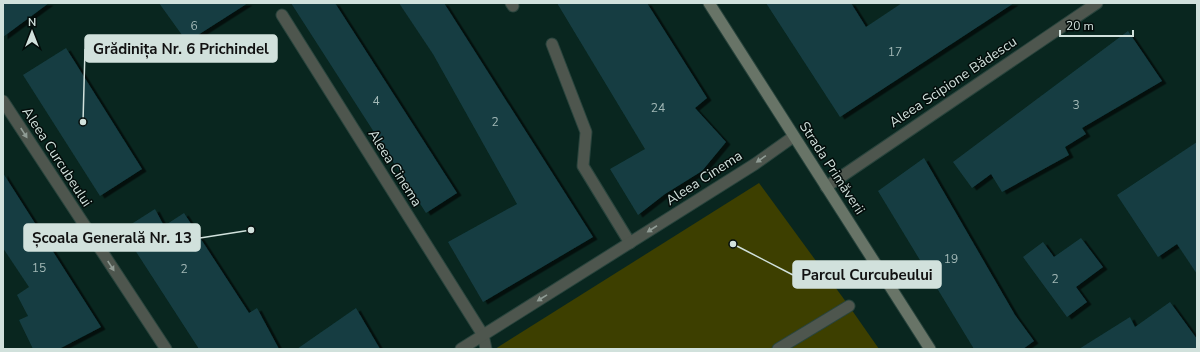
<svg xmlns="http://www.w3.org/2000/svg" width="1200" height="352" font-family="'Nunito Sans',sans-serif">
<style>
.green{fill:#3d3f00}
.building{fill:#153d42;filter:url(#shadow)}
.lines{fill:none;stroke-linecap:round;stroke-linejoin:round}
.pedestrian-casing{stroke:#29443d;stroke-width:13}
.minor-casing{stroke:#29443d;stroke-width:13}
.secondary-casing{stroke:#29443d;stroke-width:13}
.pedestrian{stroke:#4e564e;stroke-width:11}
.minor{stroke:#4e564e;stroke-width:11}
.secondary{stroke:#687467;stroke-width:11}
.oneway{fill:#909c95}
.labels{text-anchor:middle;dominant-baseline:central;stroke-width:3;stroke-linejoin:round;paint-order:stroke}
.number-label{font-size:12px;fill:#a2b8b6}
.street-label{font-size:14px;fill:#d1e1dc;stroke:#030c0a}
.leader{fill:none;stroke:#d1e1dc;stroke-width:1.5}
.callout-dot{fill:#d1e1dc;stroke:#030c0a;stroke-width:1.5}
.callout{fill:#d1e1dc;stroke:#d1e1dc;stroke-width:1.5}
.callout-label{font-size:15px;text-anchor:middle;font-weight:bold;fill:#111}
</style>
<defs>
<filter id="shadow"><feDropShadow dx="4.5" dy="2.5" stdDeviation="0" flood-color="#0009"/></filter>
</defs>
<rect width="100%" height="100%" fill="#09261f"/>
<polygon class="green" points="759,183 849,306 879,349 495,349"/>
<g class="building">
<polygon points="3,3 49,3 3,37"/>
<polygon points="159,3 248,3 187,42"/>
<polygon points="291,3 335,3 457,193 426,213"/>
<polygon points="399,3 444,3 593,237 483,302 448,242 517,204 433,54"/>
<polygon points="557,3 647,3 707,98 695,108 726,142 702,171 665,194 638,215 610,169 645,149"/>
<polygon points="766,3 851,3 866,27 902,3 1014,3 840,117"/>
<polygon points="1128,31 1162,81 1082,128 1086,134 1065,147 1069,155 1002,192 991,174 972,188 953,162"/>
<polygon points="66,48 142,169 100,196 23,75"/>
<polygon points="1197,142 1197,274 1177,244 1158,257 1117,195"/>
<polygon points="924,158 1015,315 1034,341 1023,349 974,349 878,191"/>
<polygon points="3,173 101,327 59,349 33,349 19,320 28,316 17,295 29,287 3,248"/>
<polygon points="155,209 164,226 184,213 249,313 257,308 279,349 199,349 122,230"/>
<polygon points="1081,238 1103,267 1076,287 1087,302 1067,317 1023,257 1043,242 1054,257"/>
<polygon points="1170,302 1197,339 1197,349 1079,349 1130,317 1135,327"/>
<polygon points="356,308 380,349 297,349"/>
</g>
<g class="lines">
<g class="pedestrian-casing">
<g id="pedestrian">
<polyline points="483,335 486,349"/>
<polyline points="778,349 849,306"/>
</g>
</g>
<g class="minor-casing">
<g id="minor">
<polyline points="511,3 513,6"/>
<polyline points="282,15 483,335"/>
<polyline points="552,44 586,132 583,166 630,243"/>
<polyline points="3,101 166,349"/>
<polyline points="826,187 1097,3"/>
<polyline points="461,349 755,164 793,137"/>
</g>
</g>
<g class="secondary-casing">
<polyline id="secondary" points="709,3 930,349"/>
</g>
<use href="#pedestrian" class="pedestrian"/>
<use href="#minor" class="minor"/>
<use href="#secondary" class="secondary"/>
</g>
<defs><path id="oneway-solid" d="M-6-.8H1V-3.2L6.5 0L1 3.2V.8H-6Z"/></defs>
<g class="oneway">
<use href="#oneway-solid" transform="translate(24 133) rotate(57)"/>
<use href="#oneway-solid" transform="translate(761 159) rotate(145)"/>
<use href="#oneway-solid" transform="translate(652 229) rotate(147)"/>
<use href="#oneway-solid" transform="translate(111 266) rotate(57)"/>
<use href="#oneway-solid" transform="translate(542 298) rotate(148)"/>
</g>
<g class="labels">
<g class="number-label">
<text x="194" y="26">6</text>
<text x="895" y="52">17</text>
<text x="376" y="101">4</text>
<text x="1076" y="105">3</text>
<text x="658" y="108">24</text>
<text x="495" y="122">2</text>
<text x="951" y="259">19</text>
<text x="39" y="268">15</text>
<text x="184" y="269">2</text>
<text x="1055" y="279">2</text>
</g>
<g class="street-label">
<text transform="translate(953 82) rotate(-34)">Aleea Scipione Bădescu</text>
<text transform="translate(57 157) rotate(57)">Aleea Curcubeului</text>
<text transform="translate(395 168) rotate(58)">Aleea Cinema</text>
<text transform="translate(832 168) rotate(57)">Strada Primăverii</text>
<text transform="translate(704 178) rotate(-33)">Aleea Cinema</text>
</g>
</g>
<path class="leader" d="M83 122L85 49M251 230L200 238M733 244L793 275"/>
<g class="callout-dot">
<circle cx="83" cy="122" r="4"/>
<circle cx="251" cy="230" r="4"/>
<circle cx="733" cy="244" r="4"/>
</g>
<g class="callout">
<rect x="85" y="35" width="192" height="27" rx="4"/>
<rect x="24" y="224" width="176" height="27" rx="4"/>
<rect x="793" y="261" width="148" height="27" rx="4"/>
</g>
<g class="callout-label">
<text x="181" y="54">Grădinița Nr. 6 Prichindel</text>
<text x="112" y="243">Școala Generală Nr. 13</text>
<text x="867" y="280">Parcul Curcubeului</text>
</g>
<rect width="1200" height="352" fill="none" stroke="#d1e1dc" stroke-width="8"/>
<g transform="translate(32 32)" stroke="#030c0a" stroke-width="3" paint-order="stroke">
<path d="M0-3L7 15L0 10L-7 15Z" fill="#d1e1dc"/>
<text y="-6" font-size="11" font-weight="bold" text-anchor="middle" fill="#d1e1dc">N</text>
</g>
<path d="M1060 30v6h73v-6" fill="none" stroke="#d1e1dc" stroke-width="2"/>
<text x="1066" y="30" font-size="12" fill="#d1e1dc" stroke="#030c0a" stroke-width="3" paint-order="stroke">20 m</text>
</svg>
